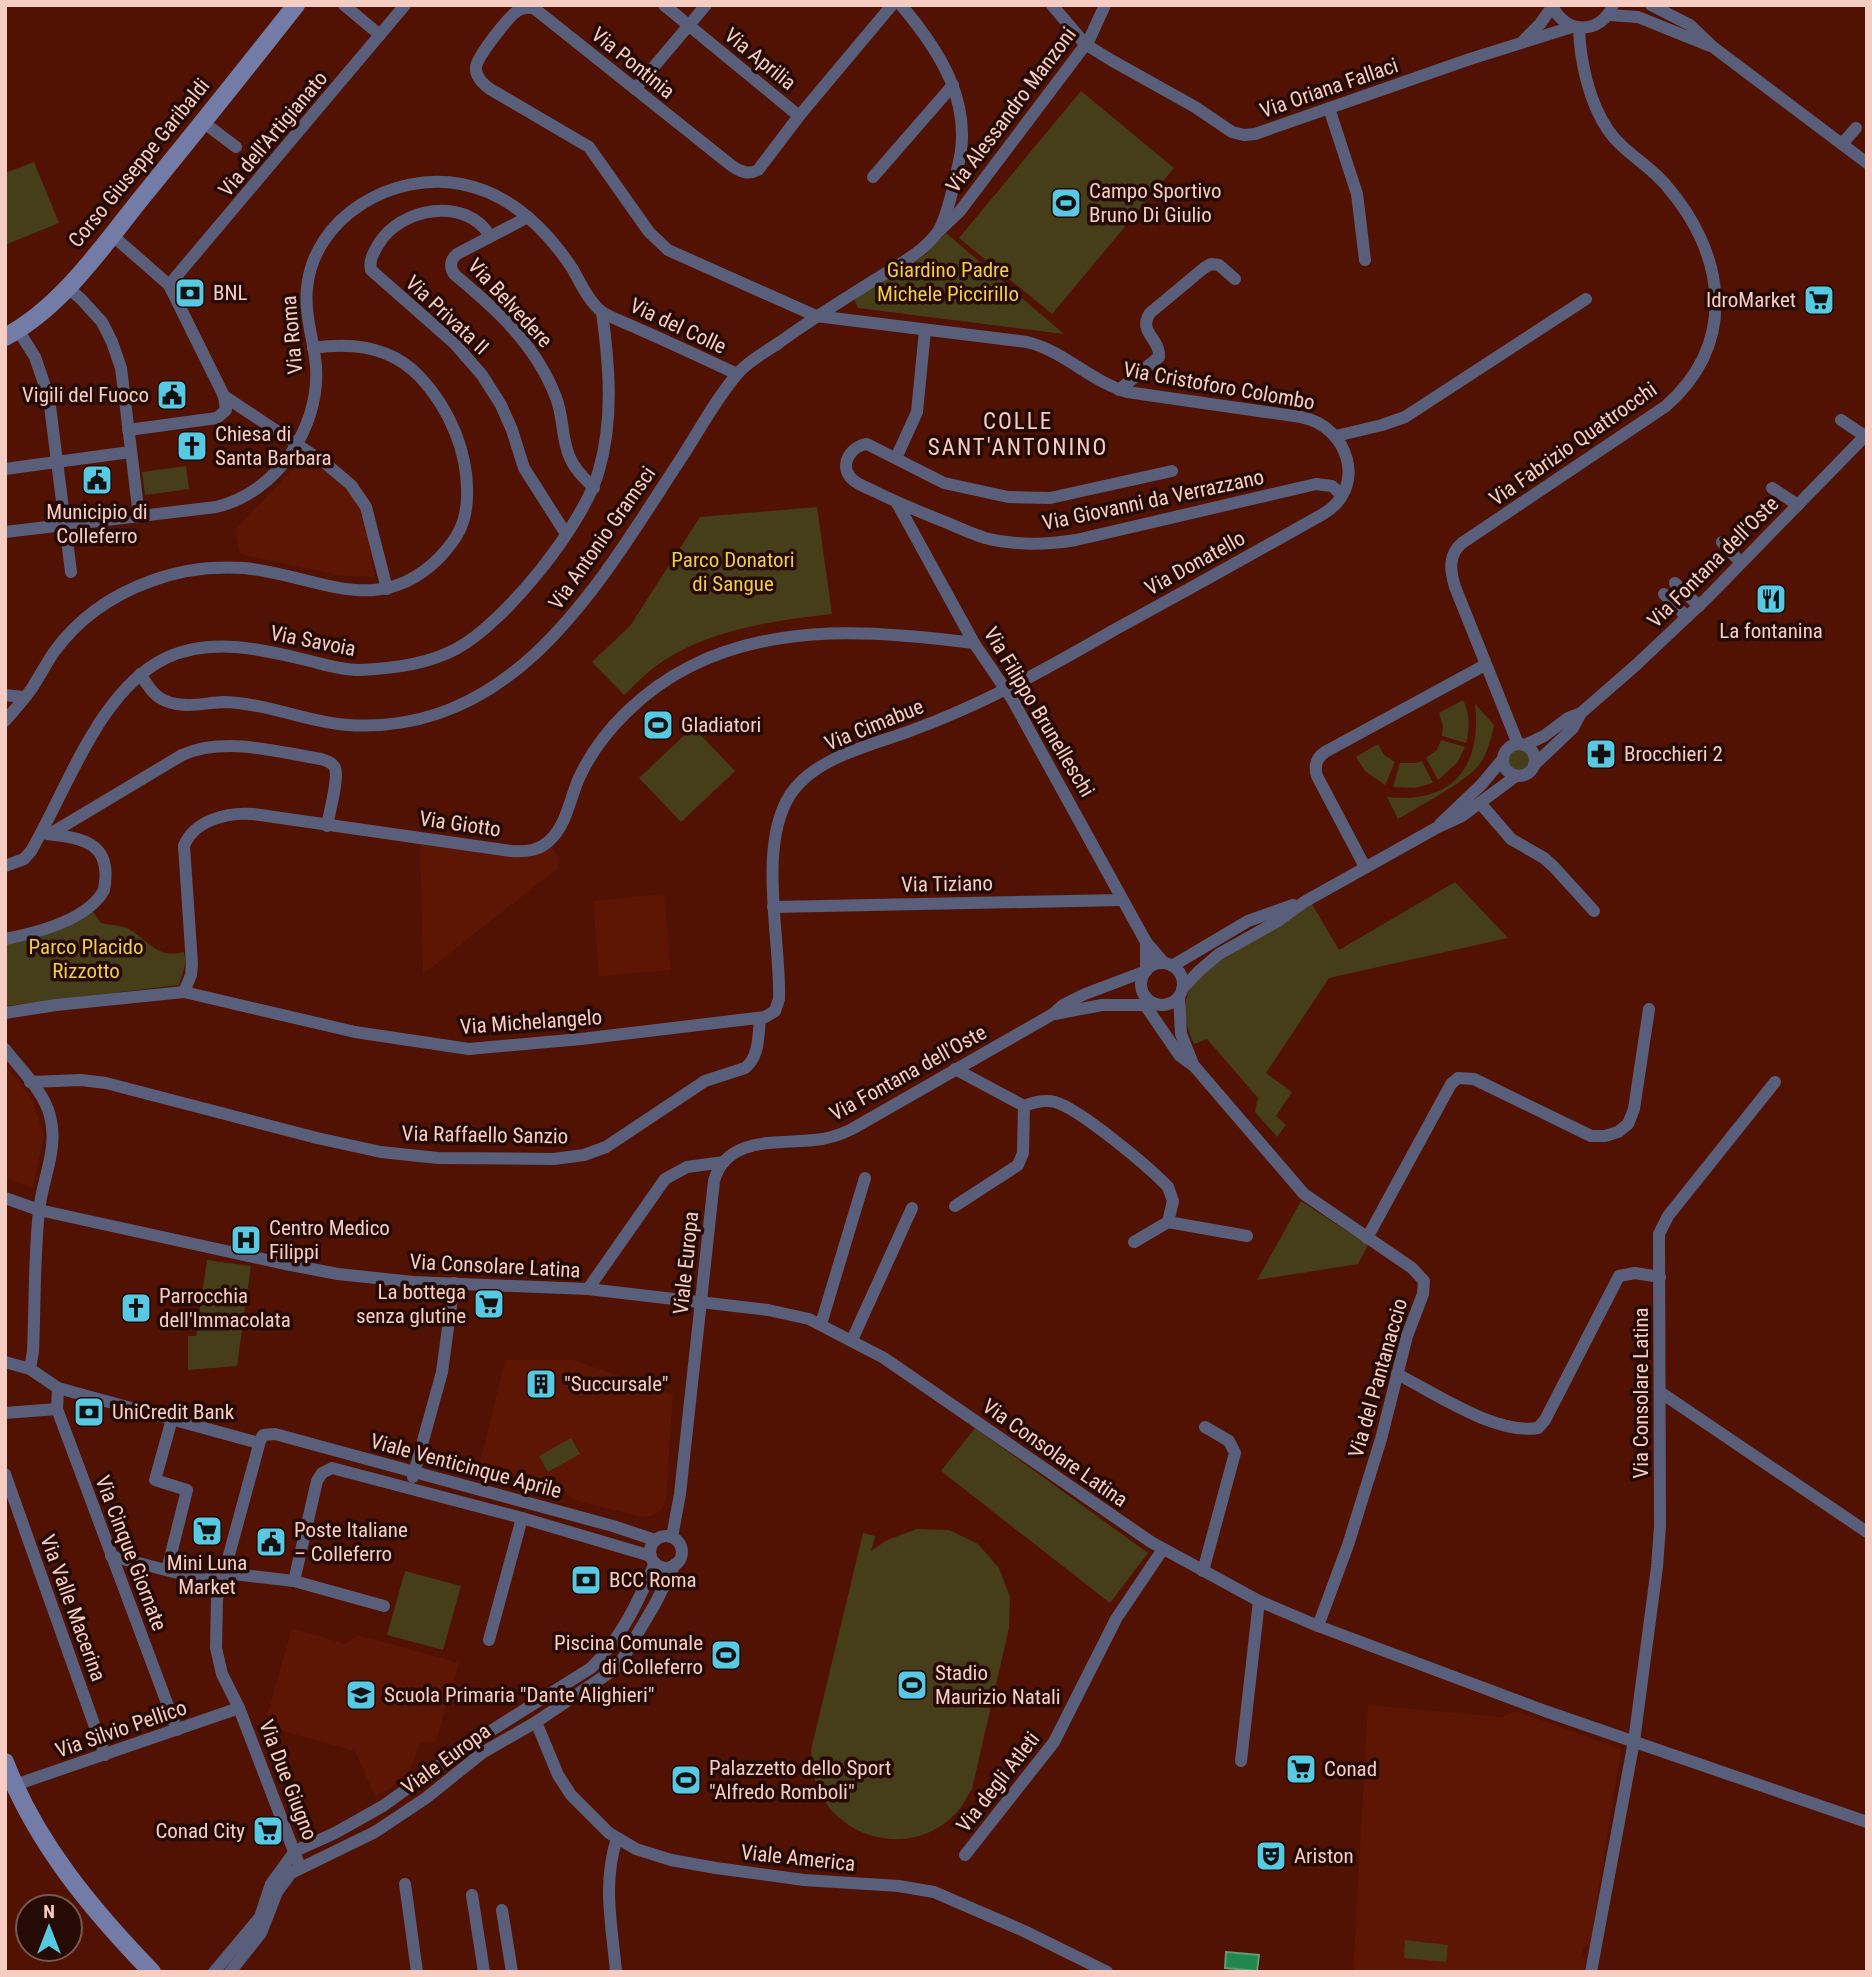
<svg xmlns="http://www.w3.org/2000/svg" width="1872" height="1977" font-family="'Roboto Condensed',sans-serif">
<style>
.built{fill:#5d1504}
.green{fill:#463d19}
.water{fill:#22864f;stroke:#629b72;stroke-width:2}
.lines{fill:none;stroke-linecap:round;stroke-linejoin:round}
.minor{stroke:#595f7a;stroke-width:12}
.secondary{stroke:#737ca6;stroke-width:18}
.labels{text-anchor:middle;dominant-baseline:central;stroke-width:7;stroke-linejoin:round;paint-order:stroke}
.street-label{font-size:21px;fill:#f6cdc3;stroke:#250a05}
.poi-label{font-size:21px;fill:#f6cdc3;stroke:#250a05;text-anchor:start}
.park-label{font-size:21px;fill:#eecd4d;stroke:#250a05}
.neighbourhood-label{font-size:23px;letter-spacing:2px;fill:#f6cdc3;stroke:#250a05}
</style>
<rect width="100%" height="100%" fill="#511204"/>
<g class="built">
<polygon points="308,453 334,472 363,509 375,577 339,575 240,554 235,530"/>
<polygon points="420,843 519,857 550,846 559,857 558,868 423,974"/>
<polygon points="664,894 671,970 599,976 593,901"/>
<polygon points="5,1066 32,1100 44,1135 33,1188 5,1178"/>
<polygon points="505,1360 573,1360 673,1394 666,1499 662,1510 652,1516 641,1517 574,1500 565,1491 479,1467"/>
<polygon points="292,1628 345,1644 358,1635 459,1663 436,1741 420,1743 407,1779 375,1796 355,1751 264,1726"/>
<polygon points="1368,1705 1501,1717 1516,1711 1621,1749 1590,1945 1583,1947 1581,1955 1586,1960 1584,1972 1353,1972"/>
</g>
<g class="green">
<polygon points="1081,91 1174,168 1052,314 959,238"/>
<polygon points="34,162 59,223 5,245 5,173"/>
<polygon points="946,233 1064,334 858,308 854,299 926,254"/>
<polygon points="186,466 189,489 145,495 142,472"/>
<path d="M817,507L832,614C770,621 703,630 652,669C642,677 633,687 624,695L592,662L630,626L700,517Z"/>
<path d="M1463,700C1470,713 1470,729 1466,743L1442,736L1443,726L1439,713Z"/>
<path d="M1475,704L1494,725C1491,739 1487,755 1478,766C1465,782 1418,807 1398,819L1387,797C1453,804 1482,767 1475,704Z"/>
<polygon points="693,727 735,771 681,822 639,778"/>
<polygon points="1441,740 1465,747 1457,763 1438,780 1426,758 1437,750"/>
<polygon points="1378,744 1384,755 1395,762 1385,785 1365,771 1356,757"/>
<circle cx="1520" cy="760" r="11"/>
<polygon points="1422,761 1433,783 1415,788 1393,787 1400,763 1415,763"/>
<path d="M1455,882L1508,938L1329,978L1266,1073L1292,1092L1276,1116L1286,1125L1277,1137L1255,1112L1258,1098L1207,1039L1194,1044C1178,1011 1184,989 1208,963L1312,904L1339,950Z"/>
<path d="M91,909L101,923C110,925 121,925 129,929C149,941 157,959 184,952L186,962L179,985L5,1006V944Z"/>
<polygon points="1301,1201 1368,1245 1358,1264 1257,1280"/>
<polygon points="207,1260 251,1266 237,1366 188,1370 188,1336 196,1336"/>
<polygon points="975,1428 1148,1553 1110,1603 941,1471"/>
<polygon points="571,1438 580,1454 548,1472 539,1456"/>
<path d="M917,1529L949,1530L978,1544L999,1568L1010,1597L1009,1628L972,1789C967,1796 963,1806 957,1812C920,1853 856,1846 825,1802C814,1787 812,1768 811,1750L863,1533L875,1536L871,1551L887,1540Z"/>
<polygon points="405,1571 461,1586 443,1650 387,1635"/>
<polygon points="1405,1940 1448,1945 1446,1962 1404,1958"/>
</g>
<polygon class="water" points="1226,1952 1259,1955 1257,1971 1225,1968"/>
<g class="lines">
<g class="minor">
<polyline points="344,5 380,35"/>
<polyline points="664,5 799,116"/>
<polyline points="1052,5 1085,44 1111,60 1195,107 1232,132 1244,135 1255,134 1470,59 1572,27"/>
<path d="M1552,5C1565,35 1601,35 1613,5"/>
<polyline points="1651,5 1690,25 1713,47 1867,163"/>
<polyline points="1609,15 1638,17 1710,46"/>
<polyline points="1524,40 1540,24 1552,7"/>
<polyline points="635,89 706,5"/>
<polyline points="1329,108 1357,194 1365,260"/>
<polyline points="203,122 236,147"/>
<polyline points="1842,144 1856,128"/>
<polyline points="873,177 953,85"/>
<path d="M528,217L457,254C450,260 449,268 455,275C496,309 535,344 555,395C564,415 561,439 570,458C575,470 585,479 594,488"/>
<polyline points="939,231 960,211 1089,40 1105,5"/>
<polyline points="112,235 169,285 224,396 325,463 351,485 366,507 387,589"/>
<path d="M490,236C466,196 400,207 378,245C373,254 369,260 371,270L455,344L482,375L501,405L512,430L524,468L566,534"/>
<polyline points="169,285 405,5"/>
<polyline points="67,287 81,299 102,322 112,342 121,368 139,516"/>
<polyline points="18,330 35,357 49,398 71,572"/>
<path d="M1119,390L1159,357C1161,339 1137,332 1150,313L1204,268L1211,264L1219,265L1235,279"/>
<polyline points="1841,420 1865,436"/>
<polyline points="128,430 217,418 226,410 224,396"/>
<polyline points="1336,436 1382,425 1405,417 1586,299"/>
<polyline points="896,458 917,412 925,330"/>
<polyline points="5,469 130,452"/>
<path d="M1172,471L1050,498L1008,497L944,483L867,444C851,446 838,465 852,479C858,485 868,488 876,492C900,504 925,514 950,524C961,529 973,534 985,538C1016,546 1045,545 1076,540L1316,484L1332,486L1342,495"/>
<polyline points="1772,488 1798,505"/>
<polyline points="897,503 974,643 1012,699 1146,942"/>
<path d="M5,532L216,507C277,493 320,427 316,367C314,340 304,315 307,288C314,216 394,171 461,184C509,193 546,229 572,268C580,282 589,302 602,312C613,319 629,324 641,330C673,344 705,359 737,374"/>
<polyline points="1722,542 1741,563"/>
<polyline points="1675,583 1699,606"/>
<polyline points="1664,594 1687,617"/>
<path d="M140,674C146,682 151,693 160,698C179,710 203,703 223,702C238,702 253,705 267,708C294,714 320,723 348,725C518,736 602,578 682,457C700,429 717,397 739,372C750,360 767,351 780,342C813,318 847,297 881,276C900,264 924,251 937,233C947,219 954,184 958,166C974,104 940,51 901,5"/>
<polyline points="5,695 23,697"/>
<path d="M5,721C14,710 24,700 32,688C39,677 46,664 54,652C78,619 112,595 151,581C180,570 213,566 244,568C317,575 377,620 439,558C457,539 466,524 467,498C469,454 450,409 420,377C392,347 352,342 313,348"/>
<circle cx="1519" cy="760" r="16"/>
<path d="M1518,744L1455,587C1450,570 1448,555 1462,543L1666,406C1739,341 1725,253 1665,184C1648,164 1623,152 1608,130C1589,102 1580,61 1579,28"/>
<polyline points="1525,745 1544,736 1568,718 1581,713 1636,665 1706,599 1867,434"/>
<polyline points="1534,765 1573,728 1581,713"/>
<polyline points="1480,803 1511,839 1544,858 1554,867 1594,911"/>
<polyline points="1440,824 1481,785 1502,760"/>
<path d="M50,834L182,755C225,736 277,752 321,759C327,761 332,762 335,768C339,779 329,813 327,826"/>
<path d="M5,866L24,859L31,851C67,790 99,690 166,658C210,637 261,649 306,660C323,664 340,670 358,670C391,669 426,665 456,649C505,623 585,523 599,470C614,418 609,364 602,312"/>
<path d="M1365,867L1317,776C1314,766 1316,758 1325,752L1485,665"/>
<polyline points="773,907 1122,900"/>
<path d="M5,939C36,933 88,920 104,890C113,843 84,838 47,834"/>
<circle cx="1162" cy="984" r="21"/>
<polyline points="1172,966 1248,921 1293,905"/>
<polyline points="1182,989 1199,971 1219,954 1278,921 1304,902 1438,827 1462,816 1516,776"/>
<path d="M184,992L191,975L192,964L184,846C194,820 228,812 253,814L511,851C526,852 539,851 550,840C567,824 570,798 579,778C601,730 645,689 691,666C779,622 880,631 974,643"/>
<polyline points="1179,997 1181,1034 1193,1064"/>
<polyline points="1145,1005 1180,1056 1195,1067 1304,1194 1412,1268 1424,1281 1423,1294 1407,1336 1381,1439 1348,1545 1318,1626"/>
<path d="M5,1013L56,1005L184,992L355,1032L469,1049L581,1039L765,1017L775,1011L779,999C781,941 757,847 790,795C815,757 870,746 910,731C982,705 1048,668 1114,630C1184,592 1254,553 1323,514C1368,488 1349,426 1301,417L1127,392C1090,381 1064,351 1027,342L816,316L668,250L649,232L589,147L490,89C483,84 475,77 476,67C477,57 510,14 519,10C525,7 529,7 535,9L732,166C741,172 748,175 758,170L799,116L892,5"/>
<polyline points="1055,1014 1102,1005 1145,1005"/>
<path d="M5,1049C20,1069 44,1091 50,1116C59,1149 42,1179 39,1211C34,1257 35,1305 33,1351L30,1369"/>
<polyline points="955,1069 1024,1106 1023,1153 1018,1165 955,1206"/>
<path d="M30,1082L81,1080L106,1083L317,1138L381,1152L438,1158L554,1159L584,1155L606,1147L705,1081L745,1068C760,1056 758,1035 760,1018"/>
<path d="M1024,1106C1034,1102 1044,1099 1055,1102C1080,1109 1149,1167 1168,1187L1173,1201L1168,1222L1134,1242"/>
<polyline points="5,1198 39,1210 285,1264 338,1274 413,1282 588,1289 768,1310 809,1319 884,1358 1151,1542 1259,1601 1318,1626 1545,1711 1867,1822"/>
<polyline points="1168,1222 1247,1236"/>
<polyline points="1367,1238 1451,1084 1458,1078 1474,1079 1591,1136 1605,1136 1618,1132 1628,1124 1634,1109 1649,1009"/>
<polyline points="588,1289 665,1179 687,1167 724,1162"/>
<polyline points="821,1324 865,1178"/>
<polyline points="852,1340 912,1208"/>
<polyline points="5,1362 30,1369 58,1388 259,1443"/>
<path d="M1397,1374C1435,1393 1495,1435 1538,1428L1545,1420L1619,1276L1635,1273L1660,1277"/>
<polyline points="58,1388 57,1409 177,1730"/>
<polyline points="1660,1392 1867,1532"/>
<polyline points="5,1413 57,1409"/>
<polyline points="5,1474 105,1755"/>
<polyline points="413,1477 442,1372 454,1283"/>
<circle cx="666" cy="1552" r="16"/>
<path d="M672,1537L680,1494L714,1181C726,1136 777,1144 814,1140C827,1139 840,1135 852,1129L1053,1014L1063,1005L1085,994L1146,971V942L1164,963"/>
<polyline points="111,1556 205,1580 225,1573 294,1581 384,1606"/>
<polyline points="167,1570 187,1490 155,1480 172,1419"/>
<polyline points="1203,1571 1235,1453 1229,1441 1205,1427"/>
<polyline points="294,1581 317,1481 322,1473 332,1468 522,1518 651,1556"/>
<polyline points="489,1640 522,1518"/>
<polyline points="536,1722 558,1775 571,1795 609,1833 636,1849 671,1860 716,1868 804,1880 899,1886 934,1892 1024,1931 1107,1972"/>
<polyline points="1241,1761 1259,1601"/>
<polyline points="15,1785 239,1708"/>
<polyline points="965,1855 1054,1742 1116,1619 1163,1549"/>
<polyline points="300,1867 239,1708 222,1674 216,1648 217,1599 260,1441 263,1435 275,1434 613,1526 655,1540"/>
<polyline points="405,1884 417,1972"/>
<polyline points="472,1895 484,1972"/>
<polyline points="502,1910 512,1972"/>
<path d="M214,1972L260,1917L271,1884L295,1851L335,1833L383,1806L465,1747L591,1668C621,1639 639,1600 655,1563"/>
<polyline points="230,1972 261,1933 277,1892 291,1873 375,1832 426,1798 482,1753 536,1722 612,1671 622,1660 655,1604 675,1564"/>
<path d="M616,1972C612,1925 602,1885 617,1838"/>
<polyline points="1591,1972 1634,1741 1657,1567 1660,1526 1659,1234 1668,1216 1775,1082"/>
</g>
<g class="secondary">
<path d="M5,337C60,308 101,249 139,201C192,136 244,71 296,5"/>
<path d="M5,1762C36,1843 92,1910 152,1972"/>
</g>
</g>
<defs>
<g id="stadium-square" transform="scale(1.575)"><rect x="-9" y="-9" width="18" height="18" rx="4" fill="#57c9e2" stroke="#250a05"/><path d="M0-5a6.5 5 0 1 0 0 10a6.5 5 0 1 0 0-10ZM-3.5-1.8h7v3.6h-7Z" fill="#111"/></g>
<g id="bank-square" transform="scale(1.575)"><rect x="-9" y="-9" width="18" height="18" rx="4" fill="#57c9e2" stroke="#250a05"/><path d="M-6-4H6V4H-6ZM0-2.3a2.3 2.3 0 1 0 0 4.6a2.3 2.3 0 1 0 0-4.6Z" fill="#111"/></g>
<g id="supermarket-square" transform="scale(1.575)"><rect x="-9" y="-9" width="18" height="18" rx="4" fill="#57c9e2" stroke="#250a05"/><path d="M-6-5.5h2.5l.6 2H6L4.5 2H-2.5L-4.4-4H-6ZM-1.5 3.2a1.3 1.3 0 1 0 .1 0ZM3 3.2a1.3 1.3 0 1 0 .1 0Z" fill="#111"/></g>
<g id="civic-square" transform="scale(1.575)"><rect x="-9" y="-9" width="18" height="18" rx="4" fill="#57c9e2" stroke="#250a05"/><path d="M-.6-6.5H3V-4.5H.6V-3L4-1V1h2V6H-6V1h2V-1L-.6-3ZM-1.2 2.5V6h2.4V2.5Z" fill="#111"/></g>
<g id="church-square" transform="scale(1.575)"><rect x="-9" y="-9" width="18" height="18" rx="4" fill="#57c9e2" stroke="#250a05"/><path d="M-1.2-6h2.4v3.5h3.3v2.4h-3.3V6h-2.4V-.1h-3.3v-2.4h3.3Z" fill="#111"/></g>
<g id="restaurant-square" transform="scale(1.575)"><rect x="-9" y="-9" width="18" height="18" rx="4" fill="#57c9e2" stroke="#250a05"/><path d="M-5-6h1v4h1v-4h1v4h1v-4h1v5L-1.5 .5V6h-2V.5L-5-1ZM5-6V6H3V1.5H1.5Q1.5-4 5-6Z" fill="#111"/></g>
<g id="pharmacy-square" transform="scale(1.575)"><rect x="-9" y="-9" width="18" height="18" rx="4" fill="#57c9e2" stroke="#250a05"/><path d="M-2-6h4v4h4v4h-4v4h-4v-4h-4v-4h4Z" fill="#111"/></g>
<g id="hospital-square" transform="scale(1.575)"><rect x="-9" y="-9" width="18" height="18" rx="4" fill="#57c9e2" stroke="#250a05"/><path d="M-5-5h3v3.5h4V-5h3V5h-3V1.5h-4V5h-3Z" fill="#111"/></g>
<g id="building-square" transform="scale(1.575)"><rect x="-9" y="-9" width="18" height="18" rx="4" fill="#57c9e2" stroke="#250a05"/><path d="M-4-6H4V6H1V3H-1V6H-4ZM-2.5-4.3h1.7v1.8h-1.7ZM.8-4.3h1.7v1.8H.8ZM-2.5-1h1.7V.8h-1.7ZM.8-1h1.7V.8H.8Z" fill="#111"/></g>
<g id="school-square" transform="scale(1.575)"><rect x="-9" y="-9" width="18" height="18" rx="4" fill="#57c9e2" stroke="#250a05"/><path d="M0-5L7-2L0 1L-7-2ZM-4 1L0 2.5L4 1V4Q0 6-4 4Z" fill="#111"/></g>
<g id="theatre-square" transform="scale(1.575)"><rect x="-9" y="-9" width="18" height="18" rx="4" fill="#57c9e2" stroke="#250a05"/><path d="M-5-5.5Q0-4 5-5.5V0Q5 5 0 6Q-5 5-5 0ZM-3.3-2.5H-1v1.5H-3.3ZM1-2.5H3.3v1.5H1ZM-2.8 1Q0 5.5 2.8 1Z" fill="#111"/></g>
</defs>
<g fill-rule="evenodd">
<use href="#stadium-square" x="1066" y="203"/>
<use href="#bank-square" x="190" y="293"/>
<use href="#supermarket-square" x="1819" y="300"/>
<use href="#civic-square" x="172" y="395"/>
<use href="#church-square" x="192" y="446"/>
<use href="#civic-square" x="97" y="480"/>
<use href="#restaurant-square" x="1771" y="599"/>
<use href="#stadium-square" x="658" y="725"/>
<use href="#pharmacy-square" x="1601" y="754"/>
<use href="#hospital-square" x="246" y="1240"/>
<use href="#supermarket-square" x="489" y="1304"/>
<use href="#church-square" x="136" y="1308"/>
<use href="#building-square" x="541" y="1384"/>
<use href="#bank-square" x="89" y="1412"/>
<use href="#supermarket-square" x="207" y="1531"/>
<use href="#civic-square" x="271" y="1542"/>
<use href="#bank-square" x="586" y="1580"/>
<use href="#stadium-square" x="726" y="1655"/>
<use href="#stadium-square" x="912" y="1685"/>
<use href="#school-square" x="361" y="1695"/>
<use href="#supermarket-square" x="1301" y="1769"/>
<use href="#stadium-square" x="686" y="1780"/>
<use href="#supermarket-square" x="268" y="1831"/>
<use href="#theatre-square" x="1271" y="1856"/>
</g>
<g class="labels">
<g class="street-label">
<text transform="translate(760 59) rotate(39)">Via Aprilia</text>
<text transform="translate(633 63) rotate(39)">Via Pontinia</text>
<text transform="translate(1329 88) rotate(-19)">Via Oriana Fallaci</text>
<text transform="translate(1011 110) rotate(-53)">Via Alessandro Manzoni</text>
<text transform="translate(273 134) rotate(-50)">Via dell'Artigianato</text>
<text transform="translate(139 163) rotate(-51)">Corso Giuseppe Garibaldi</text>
<text transform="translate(510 303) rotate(47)">Via Belvedere</text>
<text transform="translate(447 315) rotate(43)">Via Privata II</text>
<text transform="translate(678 326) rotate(25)">Via del Colle</text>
<text transform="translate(292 335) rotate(-95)">Via Roma</text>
<text transform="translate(1219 386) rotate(10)">Via Cristoforo Colombo</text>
<text transform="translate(1573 444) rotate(-35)">Via Fabrizio Quattrocchi</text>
<text transform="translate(1153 500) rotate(-12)">Via Giovanni da Verrazzano</text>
<text transform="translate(602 538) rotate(-55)">Via Antonio Gramsci</text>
<text transform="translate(1713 562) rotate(-45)">Via Fontana dell'Oste</text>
<text transform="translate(1195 563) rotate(-29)">Via Donatello</text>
<text transform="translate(313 641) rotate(11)">Via Savoia</text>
<text transform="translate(1039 712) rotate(59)">Via Filippo Brunelleschi</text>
<text transform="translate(874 725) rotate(-22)">Via Cimabue</text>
<text transform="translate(460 824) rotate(8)">Via Giotto</text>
<text transform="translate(947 884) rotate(-1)">Via Tiziano</text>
<text transform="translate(531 1022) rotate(-4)">Via Michelangelo</text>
<text transform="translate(908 1073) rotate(-29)">Via Fontana dell'Oste</text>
<text transform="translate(485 1135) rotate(1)">Via Raffaello Sanzio</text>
<text transform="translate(686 1263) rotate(-84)">Viale Europa</text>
<text transform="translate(495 1266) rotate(3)">Via Consolare Latina</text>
<text transform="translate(1378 1378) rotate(-74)">Via del Pantanaccio</text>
<text transform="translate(1641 1393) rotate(-90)">Via Consolare Latina</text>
<text transform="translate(1055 1453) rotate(35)">Via Consolare Latina</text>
<text transform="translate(466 1466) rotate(15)">Viale Venticinque Aprile</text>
<text transform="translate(131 1553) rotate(69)">Via Cinque Giornate</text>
<text transform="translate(73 1608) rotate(70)">Via Valle Macerina</text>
<text transform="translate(121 1729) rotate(-19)">Via Silvio Pellico</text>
<text transform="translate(446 1759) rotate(-36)">Viale Europa</text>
<text transform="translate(288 1780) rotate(69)">Via Due Giugno</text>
<text transform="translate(998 1782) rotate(-52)">Via degli Atleti</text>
<text transform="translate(798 1858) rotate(6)">Viale America</text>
</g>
<g class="poi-label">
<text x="1089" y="191">Campo Sportivo<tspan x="1089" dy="24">Bruno Di Giulio</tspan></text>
<text x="213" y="293">BNL</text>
<text x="1796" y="300" text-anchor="end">IdroMarket</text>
<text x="149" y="395" text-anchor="end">Vigili del Fuoco</text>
<text x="215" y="434">Chiesa di<tspan x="215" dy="24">Santa Barbara</tspan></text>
<text x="97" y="512" text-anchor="middle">Municipio di<tspan x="97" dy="24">Colleferro</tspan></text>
<text x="1771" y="631" text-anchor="middle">La fontanina</text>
<text x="681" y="725">Gladiatori</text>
<text x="1624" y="754">Brocchieri 2</text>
<text x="269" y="1228">Centro Medico<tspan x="269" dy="24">Filippi</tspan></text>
<text x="466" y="1292" text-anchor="end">La bottega<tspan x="466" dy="24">senza glutine</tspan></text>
<text x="159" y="1296">Parrocchia<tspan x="159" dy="24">dell'Immacolata</tspan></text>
<text x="564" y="1384">"Succursale"</text>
<text x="112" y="1412">UniCredit Bank</text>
<text x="294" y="1530">Poste Italiane<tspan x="294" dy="24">– Colleferro</tspan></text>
<text x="207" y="1563" text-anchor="middle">Mini Luna<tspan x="207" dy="24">Market</tspan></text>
<text x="609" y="1580">BCC Roma</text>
<text x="703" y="1643" text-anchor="end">Piscina Comunale<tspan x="703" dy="24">di Colleferro</tspan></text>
<text x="935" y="1673">Stadio<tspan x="935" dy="24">Maurizio Natali</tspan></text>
<text x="384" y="1695">Scuola Primaria "Dante Alighieri"</text>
<text x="709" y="1768">Palazzetto dello Sport<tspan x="709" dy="24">"Alfredo Romboli"</tspan></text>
<text x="1324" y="1769">Conad</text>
<text x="245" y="1831" text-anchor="end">Conad City</text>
<text x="1294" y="1856">Ariston</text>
</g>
<g class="park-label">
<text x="948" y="270">Giardino Padre<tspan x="948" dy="24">Michele Piccirillo</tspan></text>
<text x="733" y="560">Parco Donatori<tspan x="733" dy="24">di Sangue</tspan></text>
<text x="86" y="947">Parco Placido<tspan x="86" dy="24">Rizzotto</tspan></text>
</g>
<g class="neighbourhood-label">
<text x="1018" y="421">COLLE<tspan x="1018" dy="26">SANT'ANTONINO</tspan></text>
</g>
</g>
<rect width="1872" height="1977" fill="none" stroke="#f6cdc3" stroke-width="14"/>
<g transform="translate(49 1928)"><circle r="33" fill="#250a05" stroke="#795851" stroke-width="2"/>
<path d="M0-5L12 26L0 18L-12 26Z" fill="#57c9e2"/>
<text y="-10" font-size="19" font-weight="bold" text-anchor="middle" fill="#f6cdc3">N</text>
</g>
</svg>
